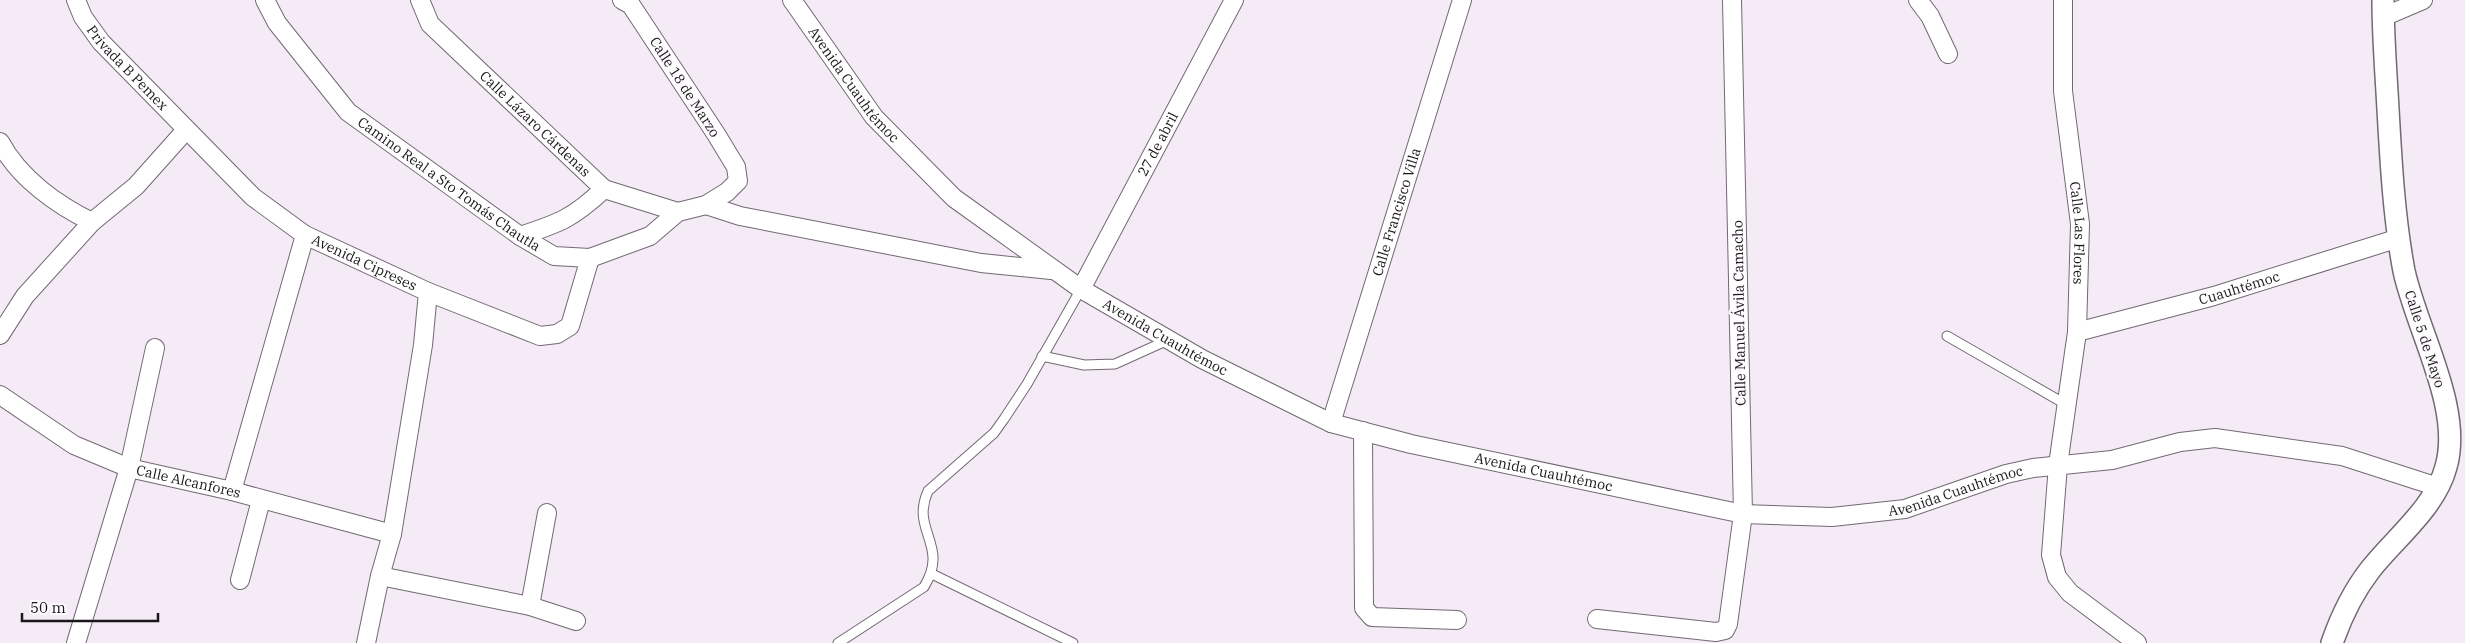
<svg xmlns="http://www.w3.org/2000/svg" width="2465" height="643" font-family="'IBM Plex Serif',serif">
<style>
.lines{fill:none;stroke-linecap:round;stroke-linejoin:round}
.service-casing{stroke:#726973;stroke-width:11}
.minor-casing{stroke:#726973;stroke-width:20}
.tertiary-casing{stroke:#726973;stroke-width:24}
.service{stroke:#fff;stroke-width:9}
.minor{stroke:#fff;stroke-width:18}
.tertiary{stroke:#fff;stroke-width:21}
.labels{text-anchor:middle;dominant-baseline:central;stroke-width:4.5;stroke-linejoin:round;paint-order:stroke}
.street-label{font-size:14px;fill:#1a161a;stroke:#fdfbfe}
</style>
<rect width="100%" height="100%" fill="#f5ebf7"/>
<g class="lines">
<g class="service-casing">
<g id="service">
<polyline points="1947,336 2067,405"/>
<polyline points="1042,356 1084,365 1115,364 1168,340"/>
<polyline points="932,574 1073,643"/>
<path d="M838,643L924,587C950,545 910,531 928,491L994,433L1004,419L1027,384L1081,289"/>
</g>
</g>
<g class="minor-casing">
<g id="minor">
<path id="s1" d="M76,0L83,17L101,42L253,197L305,235L428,292L423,345L392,534L380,576L366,643"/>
<path id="s2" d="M265,0L277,23L348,112L520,236L554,256L590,258L650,236L678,212L706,205L727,192L738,181L736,167L716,134L631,5L622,0"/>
<path id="s3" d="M420,0L430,24L604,189L678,212"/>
<path id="s4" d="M792,0L874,117L954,198L1081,289L1202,359L1331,423L1411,444L1743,514L1832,517L1905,509L2006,474L2033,468L2112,460L2180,442L2215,438L2342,456L2438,487"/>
<polyline points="1918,0 1930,16 1948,54"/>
<path id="s5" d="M2063,0V91L2080,224L2077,332L2058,465L2051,555L2057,577L2070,593L2137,643"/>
<polyline points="2383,17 2423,0"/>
<path d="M0,142C19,178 57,205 92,222"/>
<polyline points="706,205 740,216 981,263 1051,270"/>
<path d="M520,236C560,223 573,218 604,189"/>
<path id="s6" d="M1081,289L1234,0"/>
<polyline points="428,292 540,336 557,334 570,326 590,258"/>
<path id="s7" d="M2077,332L2214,296L2399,238"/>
<polyline points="0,335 25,296 92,222 136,186 186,130"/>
<path id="s8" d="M0,395L74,445L129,468L232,491L392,534"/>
<path id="s9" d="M1331,423L1462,0"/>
<polyline points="1363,431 1364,608 1372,617 1457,620"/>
<polyline points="232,491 305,235"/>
<polyline points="380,576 530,606 576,621"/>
<polyline points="240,580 261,500"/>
<polyline points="530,606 547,513"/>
<polyline points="1597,619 1716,632 1725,630 1728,624 1743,514 1732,0"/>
<polyline points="76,643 129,468 155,348"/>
</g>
</g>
<g class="tertiary-casing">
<path id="tertiary" d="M2332,643C2341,617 2353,592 2370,570C2395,538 2435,508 2446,467C2463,408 2417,331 2404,271C2394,218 2391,163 2388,109C2386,73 2383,36 2383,0"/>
</g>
<use href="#service" class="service"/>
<use href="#minor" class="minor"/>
<use href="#tertiary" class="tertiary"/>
</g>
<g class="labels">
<g class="street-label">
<text stroke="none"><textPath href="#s1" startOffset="86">Privada B Pemex</textPath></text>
<text stroke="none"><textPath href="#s4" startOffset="105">Avenida Cuauhtémoc</textPath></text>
<text transform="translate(685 87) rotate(57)">Calle 18 de Marzo</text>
<text stroke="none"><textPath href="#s3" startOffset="171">Calle Lázaro Cárdenas</textPath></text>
<text stroke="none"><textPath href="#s6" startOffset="164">27 de abril</textPath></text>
<text stroke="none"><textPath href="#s2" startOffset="264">Camino Real a Sto Tomás Chautla</textPath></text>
<text stroke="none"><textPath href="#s9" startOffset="221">Calle Francisco Villa</textPath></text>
<text stroke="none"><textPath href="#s5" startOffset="234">Calle Las Flores</textPath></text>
<text stroke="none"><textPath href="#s1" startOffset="396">Avenida Cipreses</textPath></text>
<text stroke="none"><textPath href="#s7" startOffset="168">Cuauhtémoc</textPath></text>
<text transform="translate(1739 313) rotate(-91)">Calle Manuel Ávila Camacho</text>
<text stroke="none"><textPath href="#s4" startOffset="510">Avenida Cuauhtémoc</textPath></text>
<text transform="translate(2425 339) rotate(72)">Calle 5 de Mayo</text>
<text stroke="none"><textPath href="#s4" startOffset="915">Avenida Cuauhtémoc</textPath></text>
<text stroke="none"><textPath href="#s8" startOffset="210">Calle Alcanfores</textPath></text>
<text stroke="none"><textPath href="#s4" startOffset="1335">Avenida Cuauhtémoc</textPath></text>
</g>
</g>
<path d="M22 613v8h136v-8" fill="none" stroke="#1a161a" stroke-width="2.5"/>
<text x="30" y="613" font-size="15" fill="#1a161a" stroke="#fdfbfe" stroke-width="4" paint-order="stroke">50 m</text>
</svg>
